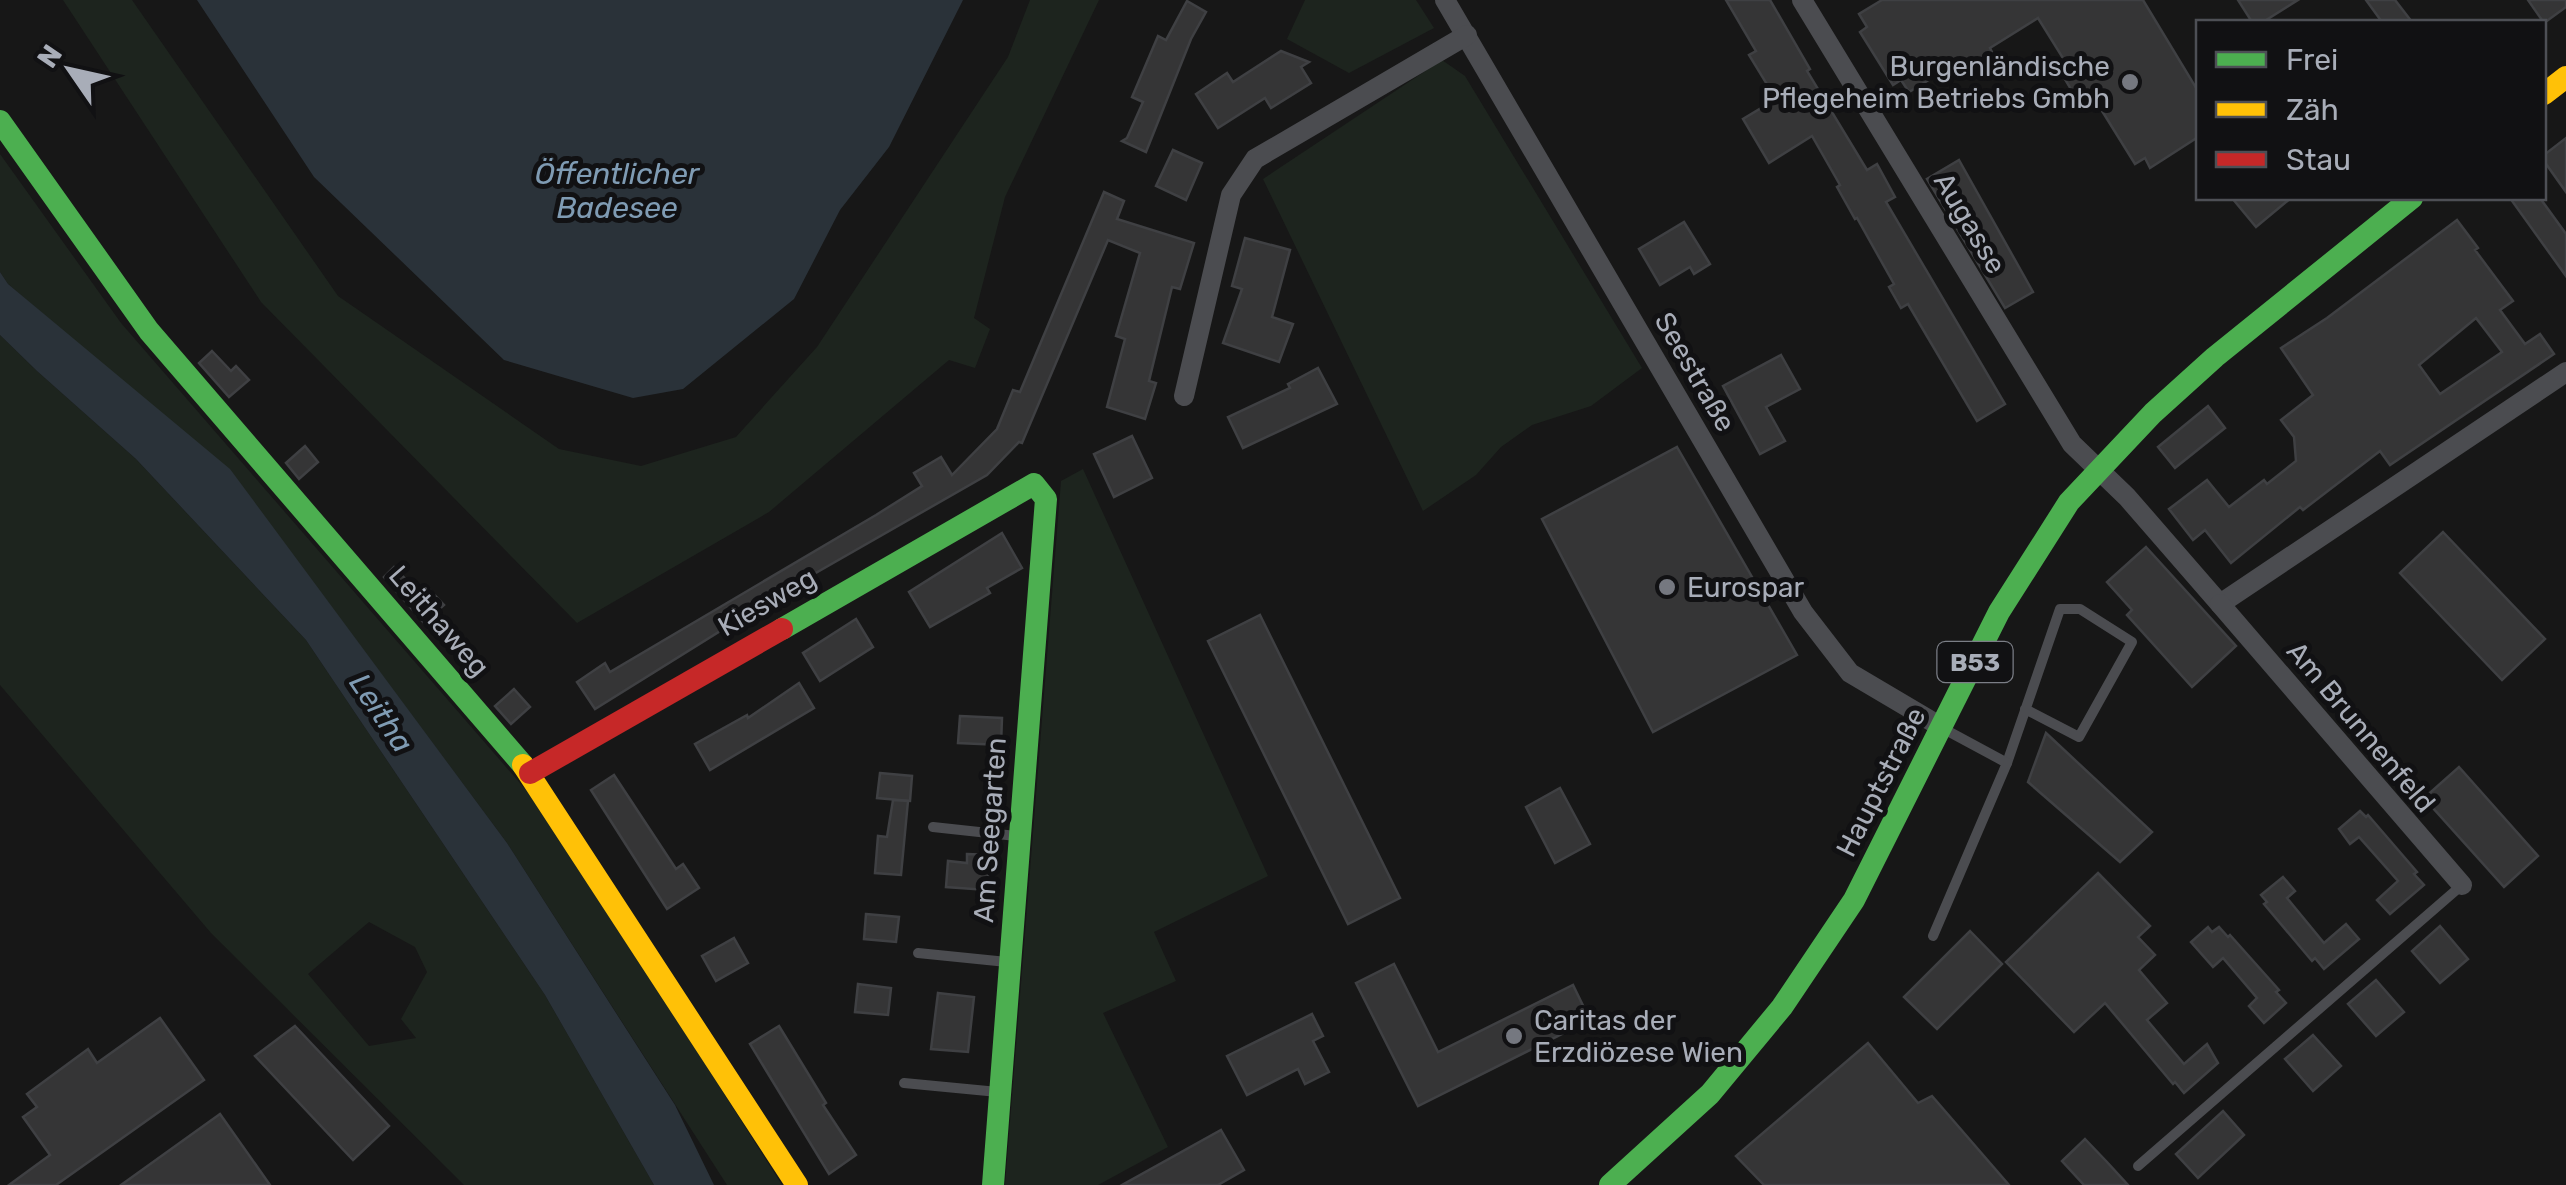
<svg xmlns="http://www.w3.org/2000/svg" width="2566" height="1185" font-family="Rubik,sans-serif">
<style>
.green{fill:#1d241e;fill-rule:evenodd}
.water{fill:#2a3239}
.building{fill:#353536;stroke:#3f4043;stroke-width:2.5;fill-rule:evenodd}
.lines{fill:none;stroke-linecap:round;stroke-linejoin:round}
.lane{stroke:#4b4c50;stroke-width:10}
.street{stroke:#4b4c50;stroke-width:20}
.fast{stroke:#4caf50;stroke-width:22}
.slow{stroke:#ffc107;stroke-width:22}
.jam{stroke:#c62828;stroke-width:22}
.poi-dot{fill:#757880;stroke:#111113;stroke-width:4}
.labels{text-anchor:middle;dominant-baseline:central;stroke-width:10;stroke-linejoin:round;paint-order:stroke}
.shield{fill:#111113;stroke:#7b7e86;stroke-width:2.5}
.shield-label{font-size:25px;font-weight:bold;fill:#a8adb8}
.poi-label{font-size:28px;fill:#a8adb8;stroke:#111113;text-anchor:start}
.street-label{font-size:28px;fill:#a8adb8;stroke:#111113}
.water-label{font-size:30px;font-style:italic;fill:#7f9bb3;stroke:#111113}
</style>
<rect width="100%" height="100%" fill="#171717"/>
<g class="green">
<polygon points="63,0 132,0 338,296 559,449 641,466 736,437 817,347 1008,57 1030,0 1099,0 1005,197 974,318 990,329 975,368 949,360 769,512 577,623 261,302"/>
<polygon points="1305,0 1416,0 1434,28 1349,73 1287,39"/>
<polygon points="1442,60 1465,76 1642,368 1591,406 1532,425 1501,447 1476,475 1423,511 1263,179"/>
<polygon points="0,154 121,323 545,812 782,1185 727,1185 507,843 321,593 98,361 8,284 0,272"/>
<path d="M0,335L37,371L136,459L306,640L545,995L654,1185H464L211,933L0,685ZM369,922L415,947L427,972L401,1019L416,1038L369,1046L308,974Z"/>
<polygon points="1083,469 1268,876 1154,932 1176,981 1103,1013 1168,1147 1098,1185 1005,1185 1061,481"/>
</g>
<g class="water">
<polygon points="197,0 963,0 889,147 840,210 794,299 683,389 633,398 504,360 314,177"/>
<polygon points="0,272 8,284 230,469 507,843 675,1105 714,1185 654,1185 545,995 306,640 136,459 37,371 0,335"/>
</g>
<g class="building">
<polygon points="1726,0 1770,0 1810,69 1807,71 1867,170 1877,164 1895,197 1886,202 2005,404 1977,421 1908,304 1901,308 1889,287 1894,284 1857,218 1855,219 1837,187 1840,185 1812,136 1769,163 1743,119 1776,99 1749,55 1756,51"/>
<polygon points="1882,0 2143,0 2198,91 2198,137 2150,168 2145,158 2135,164 2094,98 2081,106 2063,76 2071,71 2038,18 1990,48 1993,54 1965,72 1958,62 1909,92 1901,80 1893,85 1860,32 1867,27 1859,14"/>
<polygon points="2238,0 2298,0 2263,22 2252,22"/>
<polygon points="2366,0 2395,0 2412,22 2382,22"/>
<polygon points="2528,0 2566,0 2566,7 2544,23"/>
<polygon points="1187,1 1206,12 1191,39 1146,152 1122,141 1127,138 1143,102 1132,97 1158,36 1166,40"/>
<polygon points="1281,51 1309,62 1301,67 1311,83 1271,108 1265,98 1218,128 1196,94 1227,73 1233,82"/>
<polygon points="2566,138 2566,192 2544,161 2544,155"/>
<polygon points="1173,150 1202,163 1186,200 1156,186"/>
<polygon points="1959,160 2033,292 2005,308 1927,179"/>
<polygon points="1104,192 1124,201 1117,219 1194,243 1180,289 1172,287 1149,381 1156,383 1145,419 1107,407 1125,339 1116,336 1140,253 1108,240 1022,443 1019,442 987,475 786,590 595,709 577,682 605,663 610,672 876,515 922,486 914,473 941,457 952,475 997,429 1013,390 1020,392"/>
<polygon points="2232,198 2291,198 2256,227"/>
<polygon points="2510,198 2540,198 2566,234 2566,276"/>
<path d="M2457,220L2478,248L2475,250L2513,301L2500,310L2525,344L2540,334L2554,354L2390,465L2380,451L2303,510L2300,507L2231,563L2205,530L2193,540L2169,509L2207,480L2229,507L2264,480L2267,484L2296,461L2294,437L2281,420L2313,395L2281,348L2327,318ZM2476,318L2502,352L2440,394L2419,365Z"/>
<polygon points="1684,222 1710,264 1694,274 1690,267 1660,285 1639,249"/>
<polygon points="1245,238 1290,250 1272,317 1293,324 1279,362 1223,343 1242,289 1232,286"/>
<polygon points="212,351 231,371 236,366 249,380 229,397 199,363"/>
<polygon points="1781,355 1800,389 1766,407 1785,441 1760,454 1723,386"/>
<polygon points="1318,368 1337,404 1243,448 1228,417 1290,388 1288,384"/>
<polygon points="2208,406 2225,428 2175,468 2158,447"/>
<polygon points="1132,436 1152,478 1114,497 1094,454"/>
<polygon points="305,446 318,462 299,479 286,463"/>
<polygon points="1677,447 1797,655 1653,732 1542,519"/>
<polygon points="2443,532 2545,639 2502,680 2400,573"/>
<polygon points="1002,533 1022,568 987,588 990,593 930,627 909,592"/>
<polygon points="2146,547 2236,646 2192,687 2127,615 2132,610 2107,582"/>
<polygon points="394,567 420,594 427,587 444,605 424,623 384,577"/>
<polygon points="1260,615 1400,898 1348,924 1208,641"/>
<polygon points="856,619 873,647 820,681 803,653"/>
<polygon points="799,683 814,708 710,770 695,744 747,715 748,718"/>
<polygon points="514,689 530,707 511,724 495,706"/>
<polygon points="960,716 1002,718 1001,745 958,743"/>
<polygon points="2046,733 2152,832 2120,862 2028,782"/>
<polygon points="2459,767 2538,856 2504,887 2424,798"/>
<polygon points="880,773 912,776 910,801 877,798"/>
<polygon points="614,775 676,869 683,864 699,888 667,909 591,790"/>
<polygon points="1560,788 1590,844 1555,863 1526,807"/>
<polygon points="893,800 908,801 901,875 875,873 878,836 887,837"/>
<polygon points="2360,811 2366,817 2368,815 2417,872 2414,874 2424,885 2390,914 2377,900 2398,881 2359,837 2350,844 2339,829"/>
<polygon points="967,854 990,855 987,890 946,887 948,861 967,863"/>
<polygon points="2098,873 2150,926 2138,937 2155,955 2139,970 2167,1003 2147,1020 2184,1064 2207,1044 2218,1063 2184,1093 2175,1082 2173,1084 2105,1003 2074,1032 2006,962"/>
<polygon points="2283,877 2295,891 2287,898 2324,943 2346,924 2359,939 2324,969 2315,958 2312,961 2264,904 2267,902 2261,895"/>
<polygon points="866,914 899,917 896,942 864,939"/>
<polygon points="2440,926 2468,959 2440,983 2412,951"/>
<polygon points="2208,927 2212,932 2219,927 2228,937 2230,935 2279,990 2276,992 2286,1003 2264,1023 2249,1006 2257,998 2223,958 2213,967 2191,942"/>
<polygon points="1970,931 2002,964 1937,1029 1904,997"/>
<polygon points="734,938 748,963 716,981 702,956"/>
<polygon points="1394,964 1438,1052 1573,985 1590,1020 1418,1106 1356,983"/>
<polygon points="2376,980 2404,1012 2376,1036 2348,1004"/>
<polygon points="858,984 891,988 888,1015 855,1012"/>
<polygon points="938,993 974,997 968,1052 931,1049"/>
<polygon points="1312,1014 1323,1036 1313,1041 1329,1072 1305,1084 1298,1069 1247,1095 1227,1056"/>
<polygon points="160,1018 204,1080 56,1185 9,1185 50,1155 23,1117 37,1107 27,1094 88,1049 97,1063"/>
<polygon points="295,1026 389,1126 353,1160 255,1056"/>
<polygon points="779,1026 826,1103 823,1105 856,1155 829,1174 750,1044"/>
<polygon points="2313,1035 2341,1066 2313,1091 2285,1059"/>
<polygon points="1868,1043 1918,1103 1932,1096 2009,1185 1764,1185 1736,1156"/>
<polygon points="2223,1111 2244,1135 2198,1178 2176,1154"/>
<polygon points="220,1114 270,1185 121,1185 167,1152"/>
<polygon points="1221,1130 1244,1170 1218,1185 1122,1185"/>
<polygon points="2085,1139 2107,1162 2128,1185 2084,1185 2062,1161"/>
</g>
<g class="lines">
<g class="lane">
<polyline points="2007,763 2060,609 2080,609 2132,642 2079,737 2025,709"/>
<polyline points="933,827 1016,836"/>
<polyline points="1933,936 2007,763 1944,729"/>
<polyline points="918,953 1007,962"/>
<polyline points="904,1083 998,1092"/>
<polyline points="2138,1166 2462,885"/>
</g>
<g class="street">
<polyline points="1445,0 1803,612 1850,673 1943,728"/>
<polyline points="1802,0 2072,444 2127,497 2220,604 2566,372"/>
<polyline points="1184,396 1231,195 1255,159 1467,35"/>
<polyline points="2220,604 2462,885"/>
</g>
<g class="fast">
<polyline points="0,121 149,331 523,765"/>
<polyline points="782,629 1034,484 1046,499 993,1185"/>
<polyline points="1610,1185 1710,1094 1782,1007 1854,900 1999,612 2069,502 2153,413 2215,357 2412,198"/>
</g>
<g class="slow">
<polyline points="2544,94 2566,77"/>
<polyline points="523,765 797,1185"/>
</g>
<polyline class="jam" points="530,773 782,629"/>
</g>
<g class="poi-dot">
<circle cx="2130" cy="82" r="10"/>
<circle cx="1667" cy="587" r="10"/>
<circle cx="1514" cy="1036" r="10"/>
</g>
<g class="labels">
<rect class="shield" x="1937.5" y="642" width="75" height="40" rx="8"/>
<g class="shield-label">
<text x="1975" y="662">B53</text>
</g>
<g class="poi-label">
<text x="2110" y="66" text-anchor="end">Burgenländische<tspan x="2110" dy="32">Pflegeheim Betriebs Gmbh</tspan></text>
<text x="1687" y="587">Eurospar</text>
<text x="1534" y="1020">Caritas der<tspan x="1534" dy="32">Erzdiözese Wien</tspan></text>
</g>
<g class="street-label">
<text transform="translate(1970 223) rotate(59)">Augasse</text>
<text transform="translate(1695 372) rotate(60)">Seestraße</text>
<text transform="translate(767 602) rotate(-30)">Kiesweg</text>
<text transform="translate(439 621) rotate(49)">Leithaweg</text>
<text transform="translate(2361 727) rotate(50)">Am Brunnenfeld</text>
<text transform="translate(1881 782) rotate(-63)">Hauptstraße</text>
<text transform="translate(990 830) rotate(-86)">Am Seegarten</text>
</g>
<g class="water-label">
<text x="617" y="174">Öffentlicher<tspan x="617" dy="34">Badesee</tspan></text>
<text transform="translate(381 713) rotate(56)">Leitha</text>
</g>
</g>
<rect x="2196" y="20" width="350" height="180" fill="#111113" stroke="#4d4f55" stroke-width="2.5"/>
<rect x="2216" y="52" width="50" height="15" fill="#4caf50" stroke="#4d4f55" stroke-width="2.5"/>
<text x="2286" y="70" font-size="30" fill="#a8adb8">Frei</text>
<rect x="2216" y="102" width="50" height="15" fill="#ffc107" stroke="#4d4f55" stroke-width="2.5"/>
<text x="2286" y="120" font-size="30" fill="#a8adb8">Zäh</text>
<rect x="2216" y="152" width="50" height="15" fill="#c62828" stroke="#4d4f55" stroke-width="2.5"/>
<text x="2286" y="170" font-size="30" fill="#a8adb8">Stau</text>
<g transform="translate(70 70) rotate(304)" stroke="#111113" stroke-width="8" paint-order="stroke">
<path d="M0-8L18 38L0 25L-18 38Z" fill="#a8adb8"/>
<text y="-15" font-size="28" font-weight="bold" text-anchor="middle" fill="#a8adb8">N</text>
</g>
</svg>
